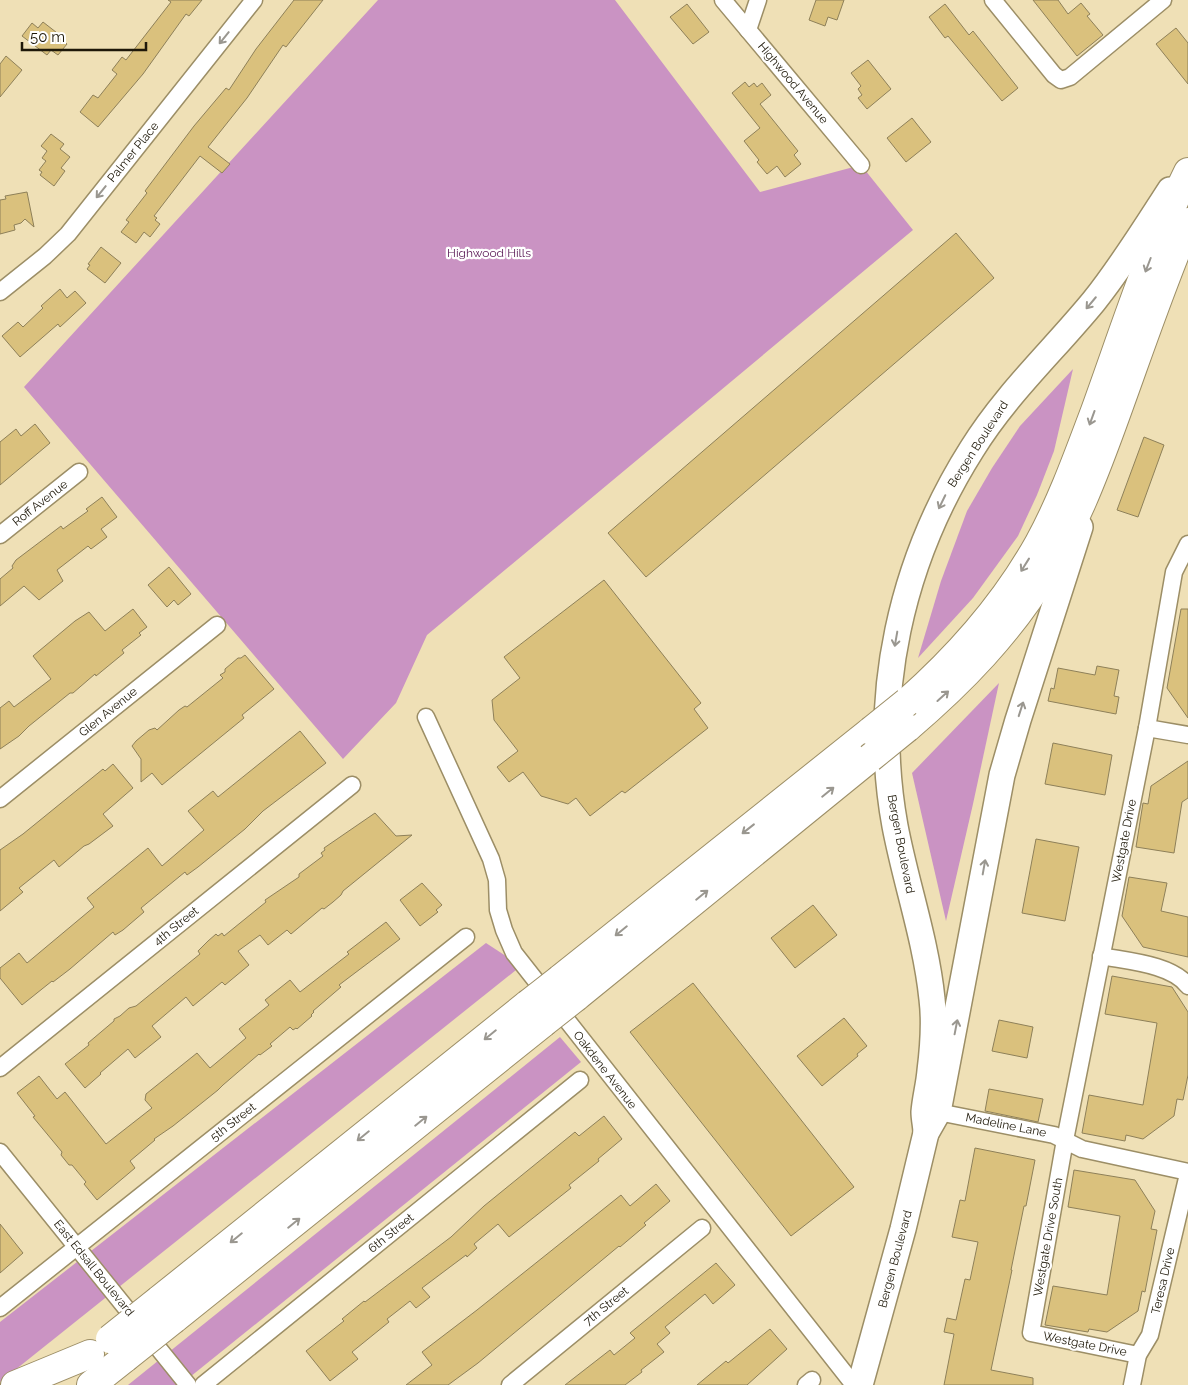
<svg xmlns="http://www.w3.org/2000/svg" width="1188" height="1385" font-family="Raleway,sans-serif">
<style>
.forest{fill:#ca93c3}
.building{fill:#dac17d;stroke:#8e8059}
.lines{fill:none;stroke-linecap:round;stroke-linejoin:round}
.street-casing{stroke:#9c8e66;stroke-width:19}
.primary-casing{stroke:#9c8e66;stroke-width:28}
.highway-casing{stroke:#9c8e66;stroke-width:30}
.street{stroke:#fff;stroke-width:16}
.primary{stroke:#fff;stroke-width:25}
.highway{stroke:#fff;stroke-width:28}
.highway-bridge-casing{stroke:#9c8e66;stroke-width:30;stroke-linecap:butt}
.highway-bridge{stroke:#fff;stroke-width:28}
.oneway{stroke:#9a9790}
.labels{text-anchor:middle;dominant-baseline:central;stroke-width:4.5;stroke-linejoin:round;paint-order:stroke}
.street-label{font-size:12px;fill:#1e1809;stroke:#fff}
.park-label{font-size:12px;fill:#591855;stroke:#fff}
</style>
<rect width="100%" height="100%" fill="#efe0b6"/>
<g class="forest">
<polygon points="378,0 615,0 760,192 861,165 913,230 427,635 396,703 343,759 24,387"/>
<polygon points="1073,369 1054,451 1037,495 1018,536 973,598 918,658 941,581 967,511 992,468 1020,426"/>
<polygon points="999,683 973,804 946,921 912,773"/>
<polygon points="486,943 521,966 0,1382 0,1322"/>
<polygon points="560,1037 581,1062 180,1385 128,1385"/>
</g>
<g class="building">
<polygon points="168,0 202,0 189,16 186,14 143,74 98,127 80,112 93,95 98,98 117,74 112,70 122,57 126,60 171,2"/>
<polygon points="294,0 323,0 286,47 283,45 247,98 208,147 230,164 222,173 200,156 154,216 157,218 155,220 160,224 150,237 144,232 136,243 121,232 129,222 126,220 147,193 145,191 194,126 226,88 229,90 256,49"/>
<polygon points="816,0 844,0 837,20 828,17 825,26 809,20"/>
<polygon points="1033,0 1058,0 1068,14 1081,3 1090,14 1087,16 1103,35 1077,56"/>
<polygon points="687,4 709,32 693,44 670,17"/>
<polygon points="945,4 969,35 973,31 1018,88 1002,101 948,36 945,38 929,17"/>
<polygon points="43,22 61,36 59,38 67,44 58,55 51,50 47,55 22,36 32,23 38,28"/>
<polygon points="1176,28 1188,43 1188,84 1156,44"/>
<polygon points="6,56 22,70 0,97 0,64"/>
<polygon points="868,60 891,89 867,109 858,98 862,95 858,89 861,86 851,73"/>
<polygon points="745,82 749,87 754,83 757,87 762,83 771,95 760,104 798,151 794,155 801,164 785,177 777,166 767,174 757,162 759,160 744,141 760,128 732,93"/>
<polygon points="912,118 931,142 906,162 887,138"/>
<polygon points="51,134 64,144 60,149 70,157 61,168 65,171 54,186 40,175 42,172 39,170 46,161 42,158 47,151 41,146"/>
<polygon points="27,192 34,227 25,219 21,223 14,225 15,230 0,234 0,200 6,199 5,196"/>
<polygon points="956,233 994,278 646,577 608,533"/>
<polygon points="101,247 121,263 105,283 87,269 90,265 88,264"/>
<polygon points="60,289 67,298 75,291 86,303 60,327 58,324 20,357 2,336 18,322 23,327 43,308 41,306"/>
<polygon points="35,424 50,443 0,485 0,442 16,429 21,436"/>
<polygon points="1144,437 1164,445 1138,517 1117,510"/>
<polygon points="102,497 117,517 101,529 107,537 91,549 88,546 57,570 63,581 39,600 24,586 0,606 0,579 13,568 12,566 16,560 61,526 63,529 88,511 86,509"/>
<polygon points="169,567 191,594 178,605 174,600 167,607 148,585"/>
<polygon points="604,580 701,703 694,709 708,728 625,793 622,791 590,816 576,798 568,804 541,796 523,772 509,782 497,767 518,751 494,720 492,700 520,678 504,657"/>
<polygon points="133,609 147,627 139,633 141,635 122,650 124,653 96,676 95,674 73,693 70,693 29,726 19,736 0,749 0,708 9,701 14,707 51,679 33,656 75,621 89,612 105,631"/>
<polygon points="1181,609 1188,609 1188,718 1167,688"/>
<polygon points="245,655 274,689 242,715 244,718 162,785 152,773 141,782 141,759 132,746 136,741 149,730 155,728 157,730 179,710 185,706 187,707 223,678 220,675 225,672 225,669 238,658 241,658"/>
<polygon points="1097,666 1119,670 1114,696 1119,697 1116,714 1048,701 1051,688 1054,689 1058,668 1095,675"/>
<polygon points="300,731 326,763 263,811 245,829 198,867 187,875 185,872 141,908 144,912 123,930 115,935 113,932 70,969 53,982 52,981 22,1005 0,978 0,968 19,953 27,963 94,907 87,898 148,848 162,866 204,830 188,811 213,791 218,797"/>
<polygon points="1053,743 1112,755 1105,795 1045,784"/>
<polygon points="1188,761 1188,798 1182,802 1174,853 1136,847 1143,803 1148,804 1151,786"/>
<polygon points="113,764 133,788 103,814 113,826 89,844 84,846 59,867 54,860 19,888 23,892 0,911 0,850 23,834 103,769 105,771"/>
<polygon points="375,813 396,836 412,835 343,891 341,895 333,902 324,909 322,908 291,934 287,930 268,945 260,935 238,951 249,965 225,985 222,982 193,1006 186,997 152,1026 161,1037 135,1058 128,1049 100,1073 101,1074 85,1088 65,1064 89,1045 88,1043 114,1021 114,1019 120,1016 129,1008 136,1006 200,954 198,951 208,941 216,934 218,936 222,933 224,936 266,902 265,900 299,877 299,874 323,856 321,853 325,850 324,848"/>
<polygon points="1036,839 1079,847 1065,921 1022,913"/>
<polygon points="1129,877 1167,883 1161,911 1188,917 1188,957 1143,947 1122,916"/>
<polygon points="422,883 442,905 436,910 438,912 420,926 400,900"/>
<polygon points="813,905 837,935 795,968 771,938"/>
<polygon points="386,922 400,939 339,985 341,987 313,1011 314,1012 311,1015 312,1016 297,1029 296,1028 293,1030 290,1027 270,1044 272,1046 260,1055 259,1054 223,1085 218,1090 173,1126 154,1139 155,1140 130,1161 135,1168 97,1200 84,1184 86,1182 72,1165 69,1165 61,1155 62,1152 33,1117 35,1116 17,1093 39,1076 57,1099 65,1092 106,1144 152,1108 145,1100 146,1094 197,1053 210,1068 246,1038 239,1029 269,1005 265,1000 290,980 300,992 349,954 347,952"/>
<polygon points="1112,976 1172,987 1188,1012 1188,1075 1183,1100 1177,1099 1174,1116 1143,1139 1126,1135 1125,1141 1082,1133 1089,1095 1143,1105 1157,1023 1105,1014"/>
<polygon points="693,983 854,1187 791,1236 630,1032"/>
<polygon points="844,1018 867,1046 857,1054 858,1056 822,1086 797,1056"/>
<polygon points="999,1020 1033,1027 1027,1058 992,1051"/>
<polygon points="989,1089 1043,1099 1038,1122 985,1111"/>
<polygon points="604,1116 622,1139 598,1159 599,1161 569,1185 571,1188 509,1237 498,1224 474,1244 477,1248 467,1257 466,1255 422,1288 430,1297 416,1308 410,1301 387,1319 389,1322 352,1352 358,1359 330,1381 306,1351 344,1321 342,1319 364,1301 365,1302 451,1237 484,1206 575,1132 579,1136"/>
<polygon points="975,1148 1035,1160 1026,1206 1024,1206 1011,1270 1012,1270 991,1370 1033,1378 1033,1385 944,1385 954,1334 944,1332 947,1318 956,1320 965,1279 970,1280 978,1242 952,1237 960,1200 965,1201"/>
<polygon points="1074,1170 1135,1180 1155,1211 1151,1229 1157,1230 1145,1292 1142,1291 1138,1311 1107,1332 1089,1329 1088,1332 1045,1325 1053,1286 1107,1295 1120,1216 1068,1207"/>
<polygon points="656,1184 670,1201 644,1223 646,1225 620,1247 619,1246 478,1363 448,1385 406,1385 432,1365 422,1352 477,1310 621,1195 630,1206"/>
<polygon points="0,1224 23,1253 0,1273"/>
<polygon points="716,1263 735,1285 713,1304 705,1294 665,1327 670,1333 657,1344 664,1352 641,1370 642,1372 625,1385 565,1385 610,1350 614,1355 635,1338 630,1333"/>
<polygon points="770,1329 787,1349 747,1385 697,1385 726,1361 728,1363"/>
</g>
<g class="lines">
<g class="street-casing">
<g id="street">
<polyline points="723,0 861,165"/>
<polyline points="993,0 1054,75 1061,80 1070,77 1163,0"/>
<polyline points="748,30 758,0"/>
<polyline points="0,292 45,256 68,234 254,0"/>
<polyline points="0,535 79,472"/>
<polyline points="426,717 491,859 497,880 498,910 504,930 514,953 854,1385"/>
<polyline points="1147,728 1188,735"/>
<polyline points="0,799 217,625"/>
<path d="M1101,956C1126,961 1172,964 1188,986"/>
<polyline points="0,1068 352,785"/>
<polyline points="938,1112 1054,1135 1082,1149 1188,1172"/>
<polyline points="0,1152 188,1385"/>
<polyline points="0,1308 466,937"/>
<polyline points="1138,1355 1031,1333 1065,1140 1147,728 1174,572 1188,544"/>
<polyline points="203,1385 580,1080"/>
<polyline points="510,1385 702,1228"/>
<polyline points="806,1385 812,1380"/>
<polyline points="1132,1385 1138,1355 1150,1335 1188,1174"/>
</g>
</g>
<g class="primary-casing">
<g id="primary">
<path d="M926,1133C926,1126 924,1119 924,1112C925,1099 929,1084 930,1071C933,1047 935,1023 932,999C926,940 906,884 895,826C871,695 901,561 972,449C1006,394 1053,351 1094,301C1122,266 1146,227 1170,190"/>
<polyline points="860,1385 903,1229 926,1133 938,1112 1002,775 1018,720 1080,527"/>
</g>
</g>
<g class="highway-casing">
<g id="highway">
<path d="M907,702C959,656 1005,604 1039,543C1062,501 1078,456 1095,411C1124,331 1150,248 1188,172"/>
<path d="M907,728C961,682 1010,632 1047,570C1074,526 1093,477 1111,428C1136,360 1159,290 1188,222"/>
<polyline points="560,979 871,731"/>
<polyline points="576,997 870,758"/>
<polyline points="159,1300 528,1004"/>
<polyline points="174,1319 543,1023"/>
<polyline points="15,1385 90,1354"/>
<polyline points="91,1385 125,1358"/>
</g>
</g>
<use href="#street" class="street"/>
<use href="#primary" class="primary"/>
<use href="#highway" class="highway"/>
<g class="highway-bridge-casing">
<g id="highway-bridge">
<polyline points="871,731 907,702"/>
<polyline points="870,758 907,728"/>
<polyline points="528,1004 560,979"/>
<polyline points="543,1023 576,997"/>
<polyline points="110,1339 159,1300"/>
<polyline points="125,1358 174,1319"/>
</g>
</g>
<use href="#highway-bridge" class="highway-bridge"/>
</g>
<defs><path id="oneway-shaft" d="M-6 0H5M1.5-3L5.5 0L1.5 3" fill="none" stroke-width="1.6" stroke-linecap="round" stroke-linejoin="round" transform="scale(1.25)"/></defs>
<g class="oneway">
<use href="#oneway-shaft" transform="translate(224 38) rotate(129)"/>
<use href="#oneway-shaft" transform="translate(101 192) rotate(129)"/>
<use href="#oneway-shaft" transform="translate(1148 265) rotate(111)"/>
<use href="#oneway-shaft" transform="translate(1091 303) rotate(130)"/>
<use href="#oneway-shaft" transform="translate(1092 418) rotate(110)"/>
<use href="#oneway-shaft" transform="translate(942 502) rotate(116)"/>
<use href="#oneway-shaft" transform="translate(1025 565) rotate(122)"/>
<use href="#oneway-shaft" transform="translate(896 639) rotate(100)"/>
<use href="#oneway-shaft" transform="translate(943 696) rotate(-42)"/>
<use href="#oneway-shaft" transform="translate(1021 709) rotate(-72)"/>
<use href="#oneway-shaft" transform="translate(828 792) rotate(-39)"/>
<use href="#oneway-shaft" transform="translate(748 829) rotate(142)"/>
<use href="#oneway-shaft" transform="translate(984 867) rotate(-80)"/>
<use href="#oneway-shaft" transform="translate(702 895) rotate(-39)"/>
<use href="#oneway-shaft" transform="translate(621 931) rotate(141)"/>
<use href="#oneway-shaft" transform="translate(956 1027) rotate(-79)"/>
<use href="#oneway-shaft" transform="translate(490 1035) rotate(141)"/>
<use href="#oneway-shaft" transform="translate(421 1121) rotate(-39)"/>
<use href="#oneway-shaft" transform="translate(363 1136) rotate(141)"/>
<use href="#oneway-shaft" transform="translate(294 1223) rotate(-39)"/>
<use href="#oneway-shaft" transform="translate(236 1238) rotate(141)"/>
</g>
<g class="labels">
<g class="street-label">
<text transform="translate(793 83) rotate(50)">Highwood Avenue</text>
<text transform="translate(133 152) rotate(-51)">Palmer Place</text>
<text transform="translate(978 444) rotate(-57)">Bergen Boulevard</text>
<text transform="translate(40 503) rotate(-38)">Roff Avenue</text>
<text transform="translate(108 712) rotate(-39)">Glen Avenue</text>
<text transform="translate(1124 841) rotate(-79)">Westgate Drive</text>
<text transform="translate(901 844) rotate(79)">Bergen Boulevard</text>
<text transform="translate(176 926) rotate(-39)">4th Street</text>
<text transform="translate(605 1070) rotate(52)">Oakdene Avenue</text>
<text transform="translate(233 1122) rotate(-38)">5th Street</text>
<text transform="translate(1006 1125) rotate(11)">Madeline Lane</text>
<text transform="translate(391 1233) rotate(-39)">6th Street</text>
<text transform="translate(1048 1237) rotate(-80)">Westgate Drive South</text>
<text transform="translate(895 1259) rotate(-75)">Bergen Boulevard</text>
<text transform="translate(94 1268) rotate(51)">East Edsall Boulevard</text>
<text transform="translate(1163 1281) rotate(-77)">Teresa Drive</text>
<text transform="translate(606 1306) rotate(-39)">7th Street</text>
<text transform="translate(1085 1344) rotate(11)">Westgate Drive</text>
</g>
<g class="park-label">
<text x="489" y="253">Highwood Hills</text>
</g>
</g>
<path d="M22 42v8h124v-8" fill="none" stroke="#1e1809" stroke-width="2.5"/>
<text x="30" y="42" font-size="15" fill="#1e1809" stroke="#ffffff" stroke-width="4" paint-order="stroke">50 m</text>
</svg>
